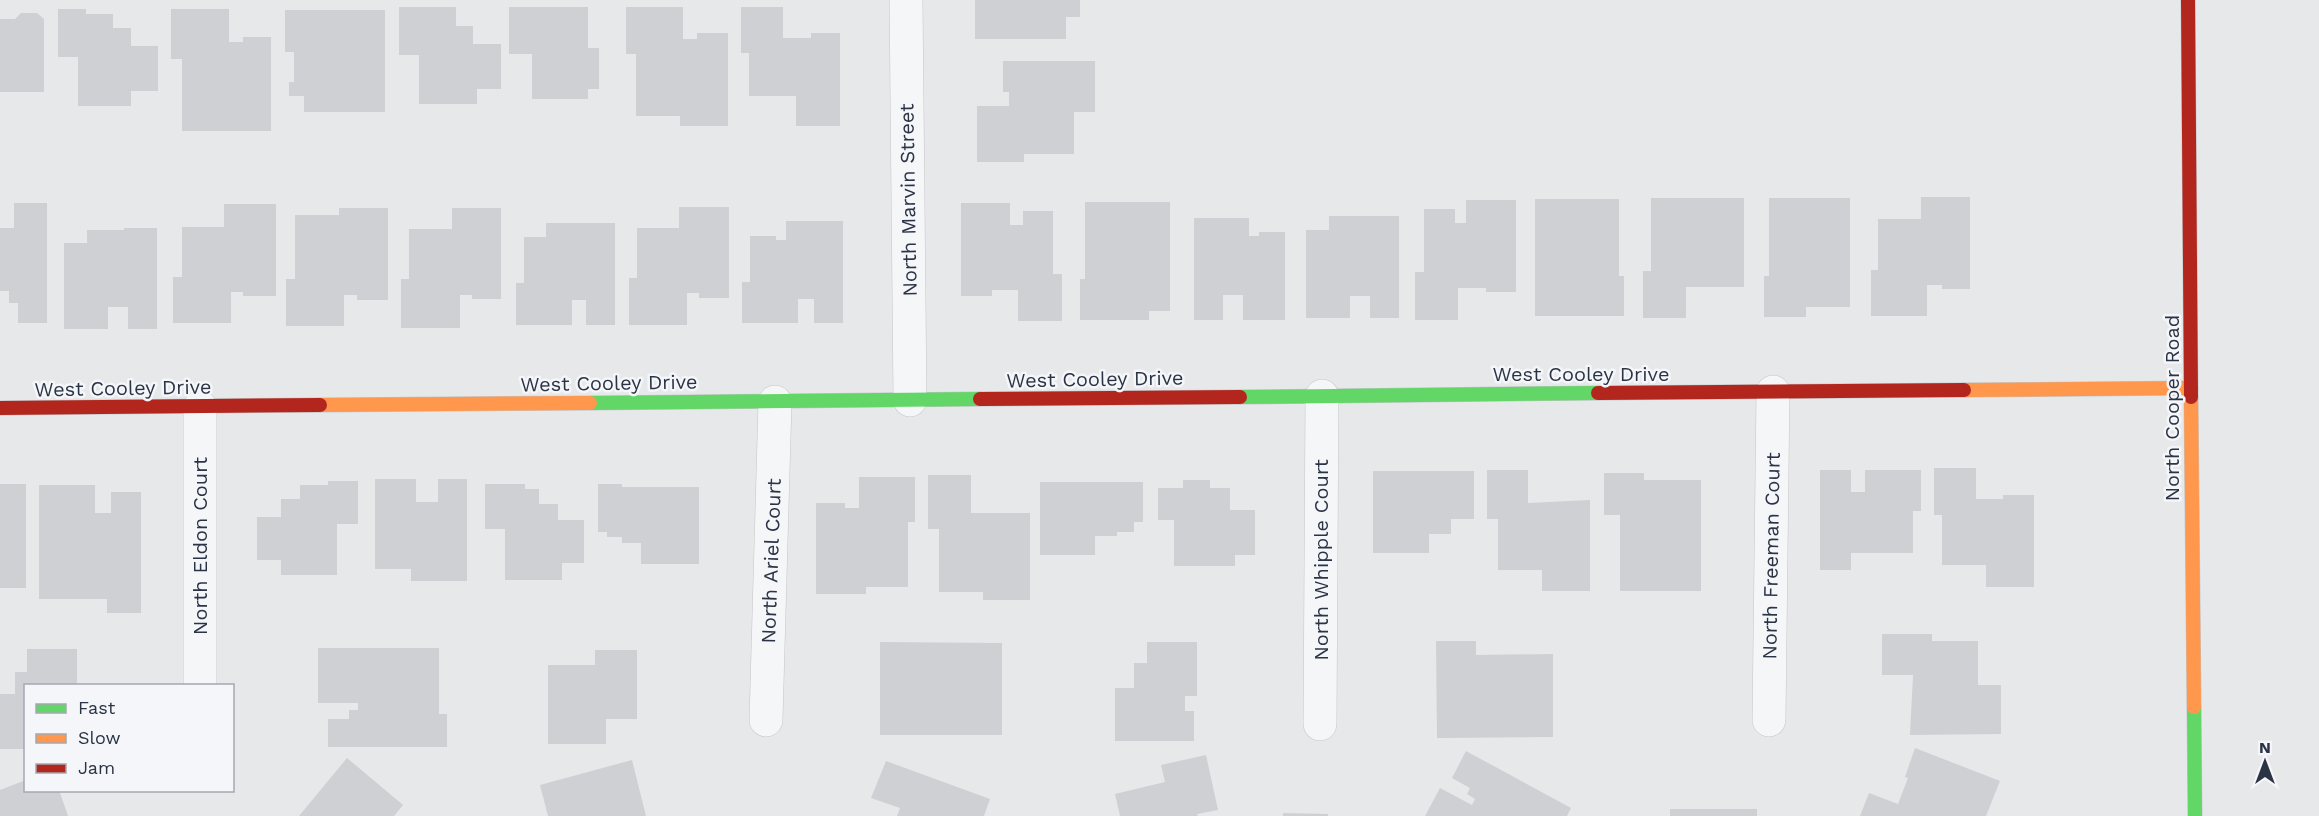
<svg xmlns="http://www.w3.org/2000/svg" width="2319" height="816" font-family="'Work Sans',sans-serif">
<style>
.building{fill:#ced0d3}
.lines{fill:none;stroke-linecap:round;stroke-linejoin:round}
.street-casing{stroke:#c4c6c8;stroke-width:34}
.fast-casing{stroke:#c4c6c8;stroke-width:15}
.slow-casing{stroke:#c4c6c8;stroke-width:15}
.jam-casing{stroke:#c4c6c8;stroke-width:15}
.street{stroke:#f5f6f7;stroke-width:33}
.fast{stroke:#63d668;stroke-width:14}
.slow{stroke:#ff974d;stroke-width:14}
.jam{stroke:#b3261e;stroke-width:14}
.labels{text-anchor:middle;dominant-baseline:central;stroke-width:5;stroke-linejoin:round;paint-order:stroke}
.street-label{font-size:20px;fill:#2b3445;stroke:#f4f6f9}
</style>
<rect width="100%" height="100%" fill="#e6e8ea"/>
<g class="building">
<polygon points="975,0 1080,0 1080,17 1066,17 1066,39 975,39"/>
<polygon points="399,7 456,7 456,26 473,26 473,44 501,44 501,89 477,89 477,104 419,104 419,55 399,55"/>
<polygon points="509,7 588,7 588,48 599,48 599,89 588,89 588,99 532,99 532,54 509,54"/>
<polygon points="626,7 683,7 683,39 697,39 697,33 728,33 728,126 680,126 680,116 636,116 636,54 626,54"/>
<polygon points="741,7 783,7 783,38 811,38 811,33 840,33 840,126 796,126 796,96 749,96 749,53 741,53"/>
<polygon points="58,9 86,9 86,14 113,14 113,28 131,28 131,46 158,46 158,91 131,91 131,106 78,106 78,57 58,57"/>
<polygon points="171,9 229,9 229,42 243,42 243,37 271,37 271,131 182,131 182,59 171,59"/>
<polygon points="285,10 385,10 385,112 304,112 304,96 289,96 289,82 294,82 294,52 285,52"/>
<polygon points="21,13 37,13 44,19 44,92 0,92 0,19 15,19"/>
<polygon points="1003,61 1095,61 1095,112 1074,112 1074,154 1024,154 1024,162 977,162 977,106 1009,106 1009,92 1003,92"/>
<polygon points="1921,197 1970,197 1970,289 1942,289 1942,285 1927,285 1927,316 1871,316 1871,270 1878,270 1878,219 1921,219"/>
<polygon points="1651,198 1744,198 1744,287 1686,287 1686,318 1643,318 1643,271 1651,271"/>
<polygon points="1769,198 1850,198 1850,307 1806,307 1806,317 1764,317 1764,276 1769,276"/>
<polygon points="1535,199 1619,199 1619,276 1624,276 1624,316 1535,316"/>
<polygon points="1466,200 1516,200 1516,292 1486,292 1486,288 1458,288 1458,320 1415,320 1415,272 1424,272 1424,209 1455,209 1455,223 1466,223"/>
<polygon points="1085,202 1170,202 1170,311 1149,311 1149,320 1080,320 1080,279 1085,279"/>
<polygon points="14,203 47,203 47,323 18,323 18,303 9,303 9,291 0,291 0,228 14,228"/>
<polygon points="961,203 1010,203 1010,225 1023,225 1023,211 1053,211 1053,274 1062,274 1062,321 1018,321 1018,290 992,290 992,296 961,296"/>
<polygon points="224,204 276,204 276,296 243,296 243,292 231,292 231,323 173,323 173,277 182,277 182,227 224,227"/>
<polygon points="679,207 729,207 729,298 699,298 699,293 687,293 687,325 629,325 629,278 637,278 637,228 679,228"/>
<polygon points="339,208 388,208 388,300 357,300 357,295 344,295 344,326 286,326 286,279 295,279 295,215 339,215"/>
<polygon points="452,208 501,208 501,299 472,299 472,295 460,295 460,328 401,328 401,279 409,279 409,229 452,229"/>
<polygon points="1329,216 1399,216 1399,318 1370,318 1370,296 1350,296 1350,318 1306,318 1306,230 1329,230"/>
<polygon points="1194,218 1249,218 1249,236 1259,236 1259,232 1285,232 1285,320 1243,320 1243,295 1223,295 1223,320 1194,320"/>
<polygon points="786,221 843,221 843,323 814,323 814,299 798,299 798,323 742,323 742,282 750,282 750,236 776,236 776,240 786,240"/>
<polygon points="546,223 615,223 615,325 586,325 586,300 572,300 572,325 516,325 516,283 524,283 524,237 546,237"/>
<polygon points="124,228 157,228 157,329 128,329 128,307 108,307 108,329 64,329 64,243 87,243 87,230 124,230"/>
<polygon points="1934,468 1976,468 1976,499 2003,499 2003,495 2034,495 2034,587 1986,587 1986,565 1942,565 1942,515 1934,515"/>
<polygon points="1487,470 1528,470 1528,503 1590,500 1590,591 1542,591 1542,570 1498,570 1498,519 1487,519"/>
<polygon points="1820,470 1851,470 1851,492 1865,492 1865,470 1921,470 1921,511 1913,511 1913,553 1851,553 1851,570 1820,570"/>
<polygon points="1373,471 1474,471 1474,519 1451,519 1451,534 1429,534 1429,553 1373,553"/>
<polygon points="1604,473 1644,473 1644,480 1701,480 1701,591 1620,591 1620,515 1604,515"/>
<polygon points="928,475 971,475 971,513 1030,513 1030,600 983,600 983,592 939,592 939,529 928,529"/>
<polygon points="859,477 915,477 915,522 908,522 908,587 866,587 866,594 816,594 816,503 845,503 845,508 859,508"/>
<polygon points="375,479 416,479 416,502 438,502 438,479 467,479 467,581 411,581 411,569 375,569"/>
<polygon points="1183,480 1210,480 1210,488 1230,488 1230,510 1255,510 1255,555 1235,555 1235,566 1174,566 1174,520 1158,520 1158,488 1183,488"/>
<polygon points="328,481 358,481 358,524 337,524 337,575 281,575 281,560 257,560 257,517 281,517 281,499 300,499 300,485 328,485"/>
<polygon points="1040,482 1143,482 1143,522 1134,522 1134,532 1117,532 1117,536 1095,536 1095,555 1040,555"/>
<rect x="0" y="484" width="26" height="104"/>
<polygon points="485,484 525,484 525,489 539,489 539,504 558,504 558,520 584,520 584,563 562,563 562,580 505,580 505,529 485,529"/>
<polygon points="598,484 622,484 622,487 699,487 699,564 641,564 641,543 622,543 622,537 607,537 607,532 598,532"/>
<polygon points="39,485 95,485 95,513 111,513 111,492 141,492 141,613 107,613 107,599 39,599"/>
<polygon points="1882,634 1932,634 1932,641 1978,641 1978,685 2001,685 2001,734 1910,735 1913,675 1882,675"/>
<polygon points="1436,641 1476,641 1476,655 1553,654 1553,737 1437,738"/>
<polygon points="880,642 1002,643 1002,735 880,735"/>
<polygon points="1147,642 1197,642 1197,696 1185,696 1185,711 1194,711 1194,741 1115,741 1115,688 1134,688 1134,663 1147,663"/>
<polygon points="318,648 439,648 439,714 447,714 447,747 328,747 328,719 349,719 349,710 358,710 358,703 318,703"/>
<polygon points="27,649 77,649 77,686 26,686 26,749 0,749 0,694 15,694 15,672 27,672"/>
<polygon points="595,650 637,650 637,719 606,719 606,744 548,744 548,665 595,665"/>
<polygon points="1915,748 2000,781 1986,816 1860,816 1869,793 1898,804 1908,778 1905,777"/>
<polygon points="1466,751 1571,808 1567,816 1425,816 1440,788 1472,805 1475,799 1467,794 1470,788 1452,778"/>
<polygon points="1206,755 1218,810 1197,814 1198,816 1120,816 1115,794 1165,782 1161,765"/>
<polygon points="347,758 403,805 394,816 299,816"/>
<polygon points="632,760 646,816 548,816 540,785"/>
<polygon points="886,761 990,799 984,816 897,816 900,808 871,798"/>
<polygon points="26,780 26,790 59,790 68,816 0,816 0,790"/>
<rect x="1670" y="809" width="87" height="7"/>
<polygon points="1283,813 1328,814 1328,816 1283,816"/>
</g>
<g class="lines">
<g class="street-casing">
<g id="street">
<polyline points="906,0 910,400"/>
<polyline points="200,407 200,686"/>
<polyline points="766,720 775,402"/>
<polyline points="1769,720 1773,392"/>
<polyline points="1320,724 1322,396"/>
</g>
</g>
<g class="fast-casing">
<g id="fast">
<polyline points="1240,397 1598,393"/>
<polyline points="590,403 980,399"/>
<polyline points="2194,707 2195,816"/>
</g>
</g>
<g class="slow-casing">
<g id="slow">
<polyline points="1964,390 2191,388"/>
<polyline points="2191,397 2194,707"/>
<polyline points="320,405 590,403"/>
</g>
</g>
<g class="jam-casing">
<g id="jam">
<polyline points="2188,0 2191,397"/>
<polyline points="1598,393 1964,390"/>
<polyline points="980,399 1240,397"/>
<polyline points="0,408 320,405"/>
</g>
</g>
<use href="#street" class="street"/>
<use href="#fast" class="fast"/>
<use href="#slow" class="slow"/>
<use href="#jam" class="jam"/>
</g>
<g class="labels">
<g class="street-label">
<text transform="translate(908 200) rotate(-91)">North Marvin Street</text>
<text x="1581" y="374">West Cooley Drive</text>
<text transform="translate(1095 379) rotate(-1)">West Cooley Drive</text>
<text transform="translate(609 383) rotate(-1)">West Cooley Drive</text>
<text transform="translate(123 388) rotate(-1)">West Cooley Drive</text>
<text transform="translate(2172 408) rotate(-90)">North Cooper Road</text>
<text transform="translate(200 546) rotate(-90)">North Eldon Court</text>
<text transform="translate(1771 556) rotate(-89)">North Freeman Court</text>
<text transform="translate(1321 560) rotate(-90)">North Whipple Court</text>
<text transform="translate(771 561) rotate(-88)">North Ariel Court</text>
</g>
</g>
<rect x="24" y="684" width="210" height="108" fill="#f4f6f9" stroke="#a4a8b1" stroke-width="1.5"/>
<rect x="36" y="704" width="30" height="9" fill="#63d668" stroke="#a4a8b1" stroke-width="1.5"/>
<text x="78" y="714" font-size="18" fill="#2b3445">Fast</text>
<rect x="36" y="734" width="30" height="9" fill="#ff974d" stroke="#a4a8b1" stroke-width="1.5"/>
<text x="78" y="744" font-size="18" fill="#2b3445">Slow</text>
<rect x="36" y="764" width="30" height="9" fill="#b3261e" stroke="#a4a8b1" stroke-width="1.5"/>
<text x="78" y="774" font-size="18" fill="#2b3445">Jam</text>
<g transform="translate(2265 762)" stroke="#f4f6f9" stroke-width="4.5" paint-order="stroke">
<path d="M0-4.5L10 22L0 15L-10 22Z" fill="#2b3445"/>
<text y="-9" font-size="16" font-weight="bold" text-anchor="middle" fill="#2b3445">N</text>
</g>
</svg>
